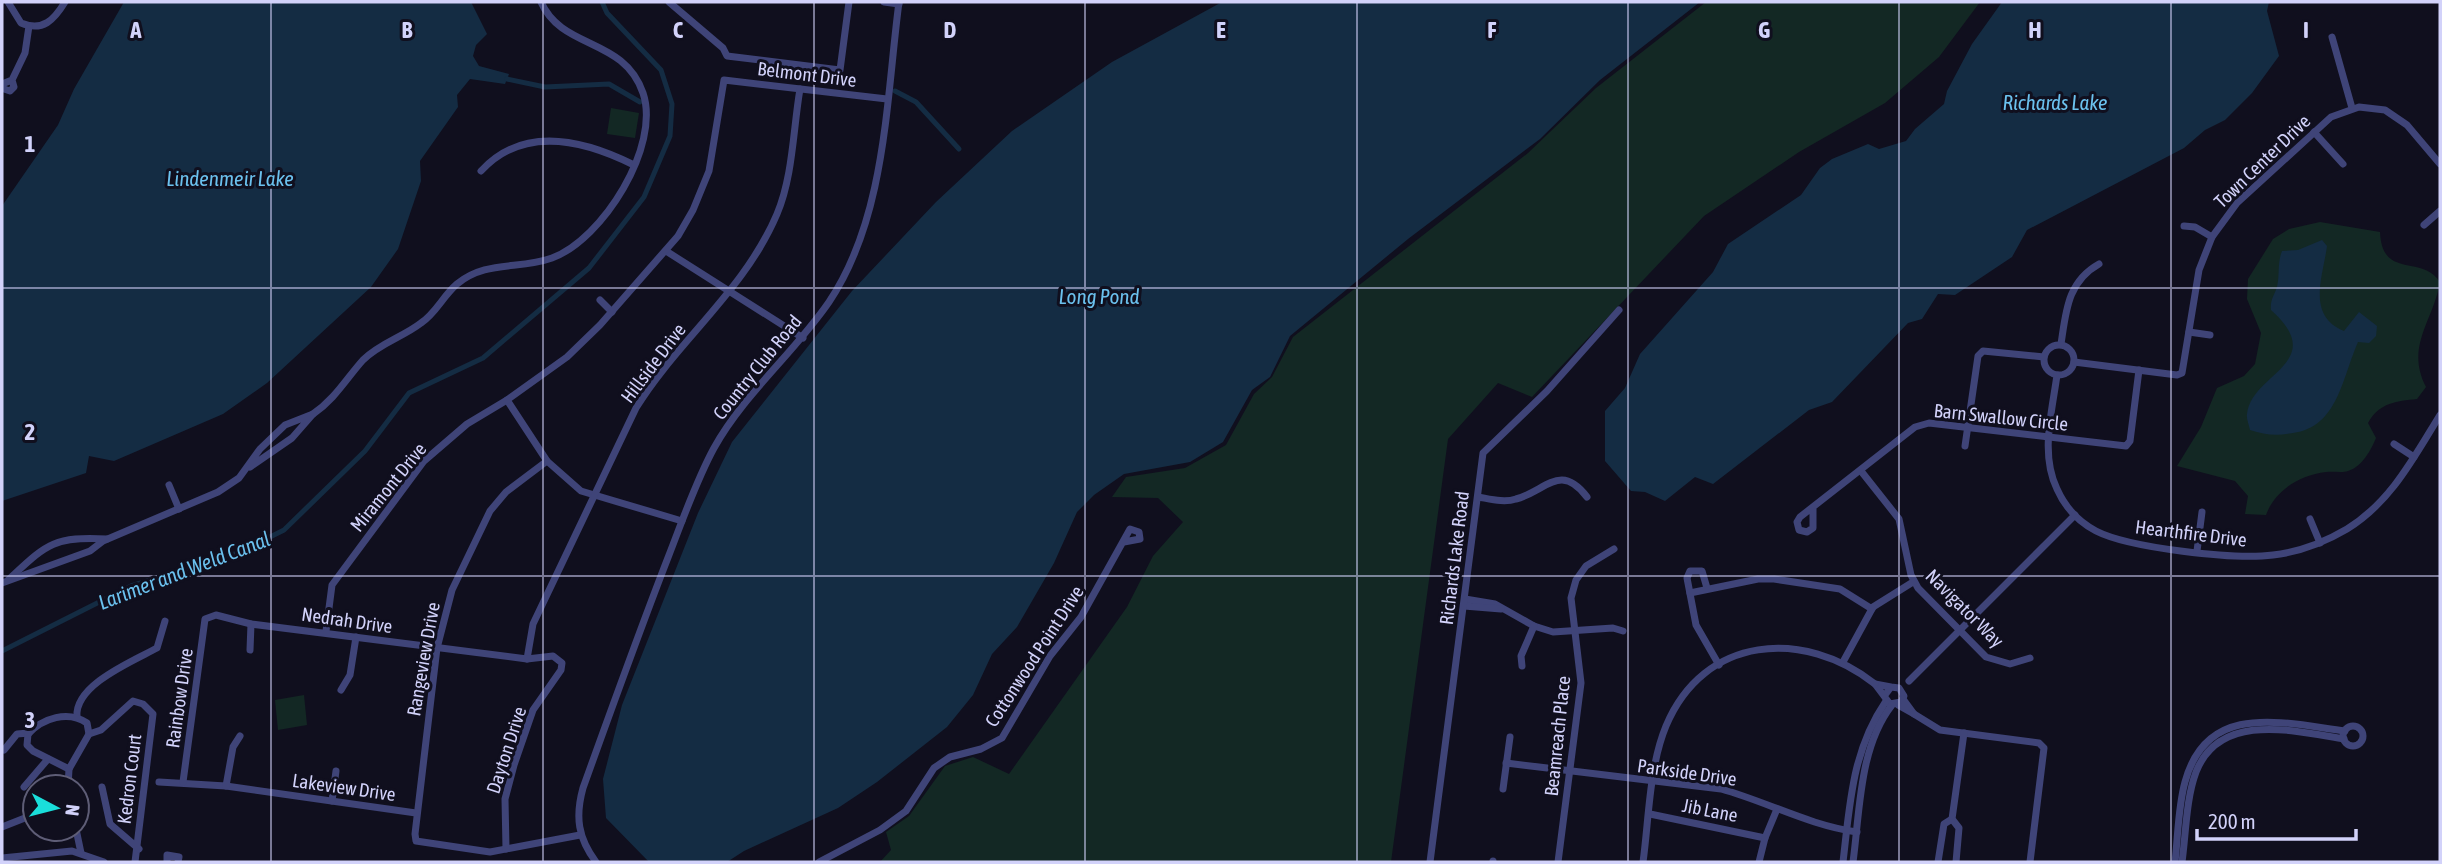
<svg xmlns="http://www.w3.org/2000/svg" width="2442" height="864" font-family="'Asap Condensed',sans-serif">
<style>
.green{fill:#132824}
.water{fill:#142c43}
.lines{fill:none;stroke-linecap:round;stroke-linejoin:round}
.canal{stroke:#142c43;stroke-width:5}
.minor{stroke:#3f4478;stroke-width:7}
.grid{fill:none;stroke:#d2d2fa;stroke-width:2;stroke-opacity:0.55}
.labels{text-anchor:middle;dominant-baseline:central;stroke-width:6;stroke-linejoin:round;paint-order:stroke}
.street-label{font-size:19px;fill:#d2d2fa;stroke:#100f1e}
.water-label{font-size:21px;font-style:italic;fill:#6bc1ee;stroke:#100f1e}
.grid-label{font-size:23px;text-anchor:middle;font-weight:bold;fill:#d2d2fa;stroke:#100f1e;stroke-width:6;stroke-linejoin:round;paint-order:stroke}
</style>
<rect width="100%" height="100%" fill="#100f1e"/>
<g class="green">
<polygon points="1706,2 1980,2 1939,57 1885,103 1799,152 1704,216 1532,397 1498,383 1448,439 1391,862 880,862 891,850 886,832 909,816 945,766 973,757 1009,774 1127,607 1153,556 1183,522 1158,498 1112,497 1126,477 1185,468 1226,445 1254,394 1272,377 1293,337 1528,153 1596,88"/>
<polygon points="611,108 639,113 635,138 607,134"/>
<path d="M2320,222L2380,232C2382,280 2422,254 2440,282C2433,322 2405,346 2426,387L2417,399C2396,401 2379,403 2368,423L2376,438C2371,450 2362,467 2348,471C2342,473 2333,471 2326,472C2300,475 2275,490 2266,515L2245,514L2248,496L2235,481L2177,466L2201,427L2217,388L2244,376L2255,364L2261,333L2247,299L2248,279L2273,239L2289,229Z"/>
<polygon points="304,695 307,725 278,730 275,700"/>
</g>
<g class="water">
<polygon points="124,2 471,2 487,34 476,45 473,56 479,66 509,74 505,84 470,79 457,95 458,107 420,161 421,181 398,249 371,287 267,383 223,414 114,461 89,456 86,473 2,501 2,206 58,125 74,89"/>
<polygon points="1222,2 1700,2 1600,80 1540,139 1408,239 1290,336 1270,377 1252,390 1223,442 1190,462 1124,474 1094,495 1077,512 1054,563 1017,627 992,654 973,695 947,727 877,782 838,808 744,851 727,862 649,862 606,818 603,779 622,705 698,513 732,442 852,291 936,202 1012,131 1112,62"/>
<polygon points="2002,2 2269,2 2267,11 2279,56 2252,93 2225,120 2205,130 2184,148 2027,230 2012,257 1955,295 1938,294 1922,319 1908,323 1832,402 1809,410 1713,484 1695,477 1665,501 1645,492 1631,491 1605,461 1605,411 1625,388 1640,354 1713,272 1728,244 1801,195 1820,168 1832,159 1868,144 1879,149 1906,141 1915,129 1944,104 1947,91 1972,44"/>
<path d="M2322,240L2327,246C2323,277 2306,315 2344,331L2359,312L2377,326L2376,336L2369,343L2358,342C2342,378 2338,427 2293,433C2277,436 2265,435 2250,430C2249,425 2246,418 2247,414C2251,373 2330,363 2271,310C2270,300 2274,296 2277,287C2280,274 2277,264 2282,251L2298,250Z"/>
</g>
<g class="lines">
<g class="canal">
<polyline points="507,79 545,87 609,84 640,102"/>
<polyline points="895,91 916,102 959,149"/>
<polyline points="2,651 131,586 238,553 284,530 365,451 409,393 483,358 589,268 644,197 670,136 672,104 661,70 607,13 602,2"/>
</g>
<g class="minor">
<path d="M8,2L21,23C43,32 54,20 65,2"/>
<polyline points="669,2 723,48 727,56 840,70 849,2"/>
<polyline points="884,2 899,4"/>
<polyline points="2332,37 2352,108"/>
<polyline points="12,80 2,84 4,89 10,91 14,87 12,80 25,53 29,26"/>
<polyline points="2314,132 2343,164"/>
<path d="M481,171C523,125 584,140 634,165"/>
<polyline points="2424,225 2440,211"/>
<polyline points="2184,226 2195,227 2212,237"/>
<polyline points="666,251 803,338"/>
<polyline points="600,300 612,312"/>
<polyline points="2189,332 2210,335"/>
<path d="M2061,344C2066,312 2067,282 2099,264"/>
<circle cx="2059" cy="360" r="15"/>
<polyline points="2074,362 2177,375 2182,373 2199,270 2212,237 2237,203 2331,117 2359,107 2385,110 2407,125 2440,164"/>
<path d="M2057,375C2052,412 2040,454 2057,489C2065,507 2079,522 2096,531C2129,548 2235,560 2273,555C2299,552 2325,542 2347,529C2391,502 2414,457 2440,415"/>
<polyline points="507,400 547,461 581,491 682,521"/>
<path d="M313,414C335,399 346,379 363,360C380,343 403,337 421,323C436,313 443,296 457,284C486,260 519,270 552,258C603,239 661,146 643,93C624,37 562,50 541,2"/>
<polyline points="2394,444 2414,457"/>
<polyline points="1965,446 1978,356 1983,351 2044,357"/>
<polyline points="547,461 506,492 490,511 452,590 437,648 415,834 416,841 490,852 580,835"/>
<polyline points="1861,471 1899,519 1911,575 1918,588 1986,657 2010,664 2030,658"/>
<polyline points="169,485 179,509"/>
<path d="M1478,497C1490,499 1504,503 1516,499C1546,491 1560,462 1587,497"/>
<polyline points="1813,508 1813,528 1807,532 1799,530 1797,522 1800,517 1915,427 1929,423 2126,446 2130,441 2139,370"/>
<polyline points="2310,519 2320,543"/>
<polyline points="2197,551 2202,512"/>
<path d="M8,580C46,545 52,536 107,539"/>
<polyline points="2,583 90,551 103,541 218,492 239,478 260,449 285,425 313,414 292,438 250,467"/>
<polyline points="1707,588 1702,571 1690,571 1687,578 1696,625 1719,665"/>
<polyline points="1690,593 1758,579 1774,579 1840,589 1872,609"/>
<polyline points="1465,599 1495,604 1534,626 1553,632 1613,628 1623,631"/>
<polyline points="1464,606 1501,609"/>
<polyline points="326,631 332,585 424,461 467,424 507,400 567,357 600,325 678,236 693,210 709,171 724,80 887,99"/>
<polyline points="250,650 251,624"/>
<path d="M527,659L533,624L636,408C678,340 745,290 777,214C793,176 793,130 800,89"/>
<polyline points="1843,662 1873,607 1913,582"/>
<polyline points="1522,666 1521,656 1534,626"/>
<polyline points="1909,681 2075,515"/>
<polyline points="341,690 350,675 356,637"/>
<polyline points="1885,695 1891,687 1899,688 1904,696 1901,702 1890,704 1875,684 1891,687"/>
<polyline points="1898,705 1914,714 1903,699"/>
<polyline points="1914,714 1940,730 2039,743 2044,748 2030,862"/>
<path d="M77,717C74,685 133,661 157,648L165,621"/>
<circle cx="2353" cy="736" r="10"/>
<polyline points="4,750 17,734 29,733"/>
<path d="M1506,763L1721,789C1768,802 1808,825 1857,832"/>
<path d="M69,769L33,751L27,745L28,734C43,718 68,710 87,723L89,734"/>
<polyline points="159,782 226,786 416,813"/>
<polyline points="183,782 205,619 216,615 251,624 527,659 553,656 562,663 561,670 533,710 514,765 505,799 506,849"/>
<polyline points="226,786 233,747 240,736"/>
<polyline points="24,787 48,759"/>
<polyline points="68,787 69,769 89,734 101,730 133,701 143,704 153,714 135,862"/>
<polyline points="102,787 110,824 139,849"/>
<polyline points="1503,789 1510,737"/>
<polyline points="332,801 336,771"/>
<polyline points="1650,814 1765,838"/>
<polyline points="2,827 35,814"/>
<polyline points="76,829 81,853"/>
<polyline points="2,858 72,851 104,862"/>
<polyline points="167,862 167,855 179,857 178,862"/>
<path d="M596,862C578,838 575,817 583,788C611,710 639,632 669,555C683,519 696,481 714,448C744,394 794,353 829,302C886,217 886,101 899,2"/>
<polyline points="819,862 880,830 906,811 934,768 950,757 981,749 1002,738 1050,656 1081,617 1130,529 1139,532 1140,539 1124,542"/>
<polyline points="1430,862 1483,453 1547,391 1619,310"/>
<polyline points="1493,862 1493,861"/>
<polyline points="1558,862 1581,683 1571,598 1576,580 1586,566 1614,549"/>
<path d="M1643,862C1649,819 1649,767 1666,726C1704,635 1804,628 1875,684"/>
<polyline points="1759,862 1765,838 1777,809"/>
<path d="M1843,862C1850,803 1852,751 1886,701"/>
<path d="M1853,862C1860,811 1859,747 1892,705"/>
<polyline points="1938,862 1944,824 1952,819"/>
<polyline points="1956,862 1959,828 1952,819 1964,733"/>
<path d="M2175,862C2178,836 2178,807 2185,782C2207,701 2283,723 2345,731"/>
<path d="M2182,862C2186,833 2186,799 2196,772C2220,711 2295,731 2344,739"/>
</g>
</g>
<path class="grid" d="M271,2V862M543,2V862M814,2V862M1085,2V862M1357,2V862M1628,2V862M1899,2V862M2171,2V862M2,288H2440M2,576H2440"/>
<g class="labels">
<g class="street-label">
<text transform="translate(807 74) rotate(7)">Belmont Drive</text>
<text transform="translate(2262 161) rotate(-44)">Town Center Drive</text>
<text transform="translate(653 363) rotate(-53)">Hillside Drive</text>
<text transform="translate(757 367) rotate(-51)">Country Club Road</text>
<text transform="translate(2001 417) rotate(6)">Barn Swallow Circle</text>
<text transform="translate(388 487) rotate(-51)">Miramont Drive</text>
<text transform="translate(2191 533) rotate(7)">Hearthfire Drive</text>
<text transform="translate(1454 558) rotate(-83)">Richards Lake Road</text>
<text transform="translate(1965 608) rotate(45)">Navigator Way</text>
<text transform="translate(347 620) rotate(8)">Nedrah Drive</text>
<text transform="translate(1034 656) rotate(-57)">Cottonwood Point Drive</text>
<text transform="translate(423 659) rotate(-80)">Rangeview Drive</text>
<text transform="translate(179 698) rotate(-82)">Rainbow Drive</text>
<text transform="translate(1557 736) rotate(-84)">Beamreach Place</text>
<text transform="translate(506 750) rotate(-72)">Dayton Drive</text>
<text transform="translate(1687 772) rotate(8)">Parkside Drive</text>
<text transform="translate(129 779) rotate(-83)">Kedron Court</text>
<text transform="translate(344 787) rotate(8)">Lakeview Drive</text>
<text transform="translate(1710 810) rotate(11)">Jib Lane</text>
</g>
<g class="water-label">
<text x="2055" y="102">Richards Lake</text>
<text x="230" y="178">Lindenmeir Lake</text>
<text x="1099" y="296">Long Pond</text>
<text transform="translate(184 570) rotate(-21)">Larimer and Weld Canal</text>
</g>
</g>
<g class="grid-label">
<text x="136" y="38">A</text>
<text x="407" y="38">B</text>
<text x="678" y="38">C</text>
<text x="950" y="38">D</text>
<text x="1221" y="38">E</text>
<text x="1492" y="38">F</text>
<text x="1764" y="38">G</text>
<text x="2035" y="38">H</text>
<text x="2306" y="38">I</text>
<text x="30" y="152">1</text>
<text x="30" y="440">2</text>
<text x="30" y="728">3</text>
</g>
<rect width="2442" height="864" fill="none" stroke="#d2d2fa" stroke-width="7"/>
<g transform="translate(56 808) rotate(97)"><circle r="33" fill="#100f1e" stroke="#5e5d76" stroke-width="2"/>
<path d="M0-5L12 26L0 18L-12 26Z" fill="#1adeda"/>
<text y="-10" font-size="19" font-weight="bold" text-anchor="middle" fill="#d2d2fa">N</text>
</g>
<path d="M2197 829v10h159v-10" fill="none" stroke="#d2d2fa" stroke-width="3.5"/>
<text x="2208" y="829" font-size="21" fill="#d2d2fa" stroke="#100f1e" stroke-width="5" paint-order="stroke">200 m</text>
</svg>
